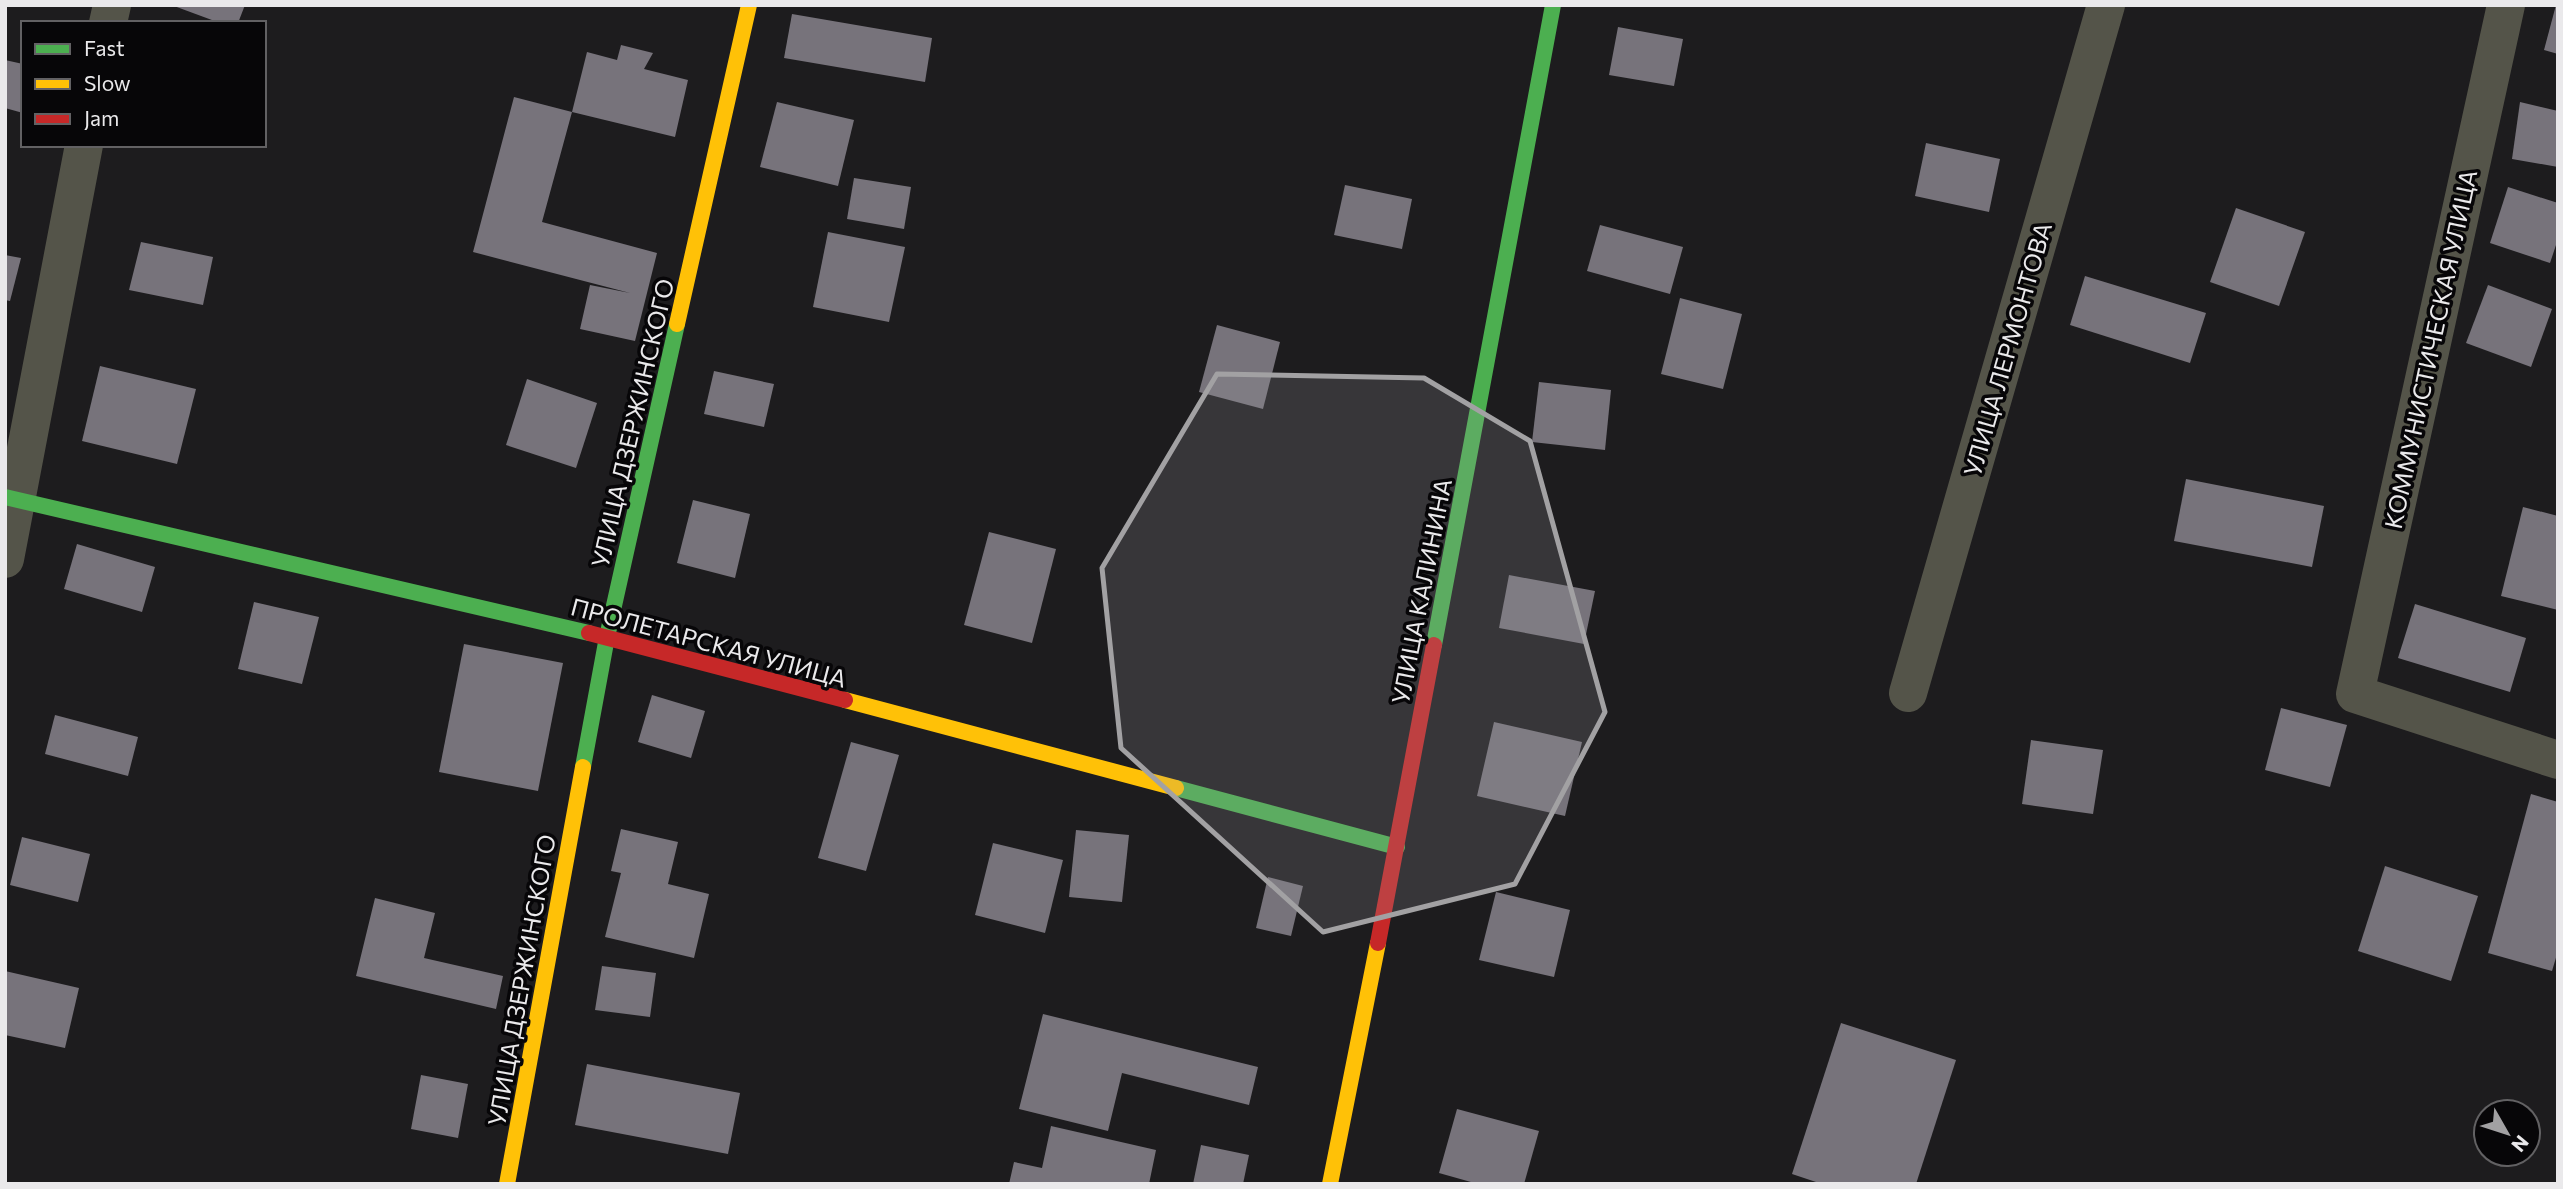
<svg xmlns="http://www.w3.org/2000/svg" width="2563" height="1189" font-family="Commissioner,sans-serif">
<style>
.building{fill:#77737b}
.lines{fill:none;stroke-linecap:round;stroke-linejoin:round}
.street{stroke:#545449;stroke-width:38}
.fast{stroke:#4caf50;stroke-width:16}
.slow{stroke:#ffc107;stroke-width:16}
.jam{stroke:#c62828;stroke-width:16}
.marked{fill:#a2a1a3;fill-opacity:0.2;stroke:#a2a1a3;stroke-width:5;stroke-linejoin:round}
.labels{text-anchor:middle;dominant-baseline:central;stroke-width:7;stroke-linejoin:round;paint-order:stroke}
.street-label{font-size:24px;fill:#eae9eb;stroke:#070608}
</style>
<rect width="100%" height="100%" fill="#1d1c1e"/>
<g class="building">
<polygon points="245,5 238,23 220,23 174,6"/>
<polygon points="2556,5 2558,5 2558,54 2544,50"/>
<polygon points="792,14 932,38 925,82 784,58"/>
<polygon points="1618,27 1683,39 1674,86 1609,75"/>
<polygon points="621,45 653,53 644,69 688,80 675,137 572,112 542,222 657,253 635,341 580,329 590,285 630,293 473,252 514,97 572,112 587,52 617,60"/>
<polygon points="5,60 23,64 23,113 5,108"/>
<polygon points="777,102 854,120 838,186 760,167"/>
<polygon points="2520,102 2558,111 2558,167 2512,159"/>
<polygon points="1926,143 2000,159 1989,212 1915,196"/>
<polygon points="854,178 911,187 904,229 847,219"/>
<polygon points="1345,185 1412,199 1402,249 1334,235"/>
<polygon points="2508,187 2558,203 2558,239 2550,263 2490,243"/>
<polygon points="2236,208 2305,232 2279,306 2210,282"/>
<polygon points="1600,225 1683,247 1670,294 1587,271"/>
<polygon points="828,232 905,247 889,322 813,307"/>
<polygon points="141,242 213,257 203,305 129,290"/>
<polygon points="5,255 21,258 10,301 5,300"/>
<polygon points="2085,276 2206,313 2190,363 2070,325"/>
<polygon points="2488,285 2552,309 2531,367 2466,343"/>
<polygon points="1680,298 1742,314 1723,389 1661,374"/>
<polygon points="1217,325 1280,342 1263,409 1199,392"/>
<polygon points="100,366 196,389 177,464 82,441"/>
<polygon points="714,371 774,384 764,427 704,414"/>
<polygon points="527,379 597,403 576,468 506,445"/>
<polygon points="1539,382 1611,390 1605,450 1532,442"/>
<polygon points="2186,479 2324,506 2312,567 2174,541"/>
<polygon points="693,500 750,514 735,578 677,563"/>
<polygon points="2523,507 2558,516 2558,610 2501,596"/>
<polygon points="989,532 1056,549 1032,643 964,625"/>
<polygon points="77,544 155,567 142,612 64,589"/>
<polygon points="1509,575 1595,591 1584,644 1499,628"/>
<polygon points="254,602 319,617 302,684 238,669"/>
<polygon points="2415,604 2526,638 2510,692 2398,658"/>
<polygon points="464,644 563,663 538,791 439,772"/>
<polygon points="652,695 705,711 691,758 638,742"/>
<polygon points="2281,708 2347,725 2330,787 2265,770"/>
<polygon points="55,715 138,737 128,776 45,754"/>
<polygon points="1494,722 1582,742 1565,816 1477,796"/>
<polygon points="2031,740 2103,750 2093,814 2022,804"/>
<polygon points="851,742 899,755 866,871 818,858"/>
<polygon points="2531,794 2558,802 2558,951 2552,971 2488,953"/>
<polygon points="621,829 678,842 668,884 709,894 694,958 605,937 621,873 611,871"/>
<polygon points="1076,830 1129,835 1122,902 1069,897"/>
<polygon points="22,837 90,854 78,902 10,885"/>
<polygon points="993,843 1063,860 1045,933 975,915"/>
<polygon points="2385,866 2478,896 2451,981 2358,951"/>
<polygon points="1268,877 1303,886 1291,936 1256,928"/>
<polygon points="1496,892 1570,910 1554,977 1479,960"/>
<polygon points="375,898 435,913 424,958 503,976 496,1009 356,976"/>
<polygon points="602,966 656,973 650,1017 595,1010"/>
<polygon points="5,971 79,988 65,1048 5,1035"/>
<polygon points="1043,1014 1258,1067 1249,1105 1122,1073 1108,1131 1019,1109"/>
<polygon points="1841,1023 1956,1060 1916,1184 1822,1184 1792,1174"/>
<polygon points="587,1064 740,1093 728,1154 575,1125"/>
<polygon points="421,1075 468,1084 458,1138 411,1129"/>
<polygon points="1457,1109 1539,1131 1524,1184 1478,1184 1439,1173"/>
<polygon points="1051,1126 1156,1150 1149,1184 1009,1184 1014,1162 1042,1168"/>
<polygon points="1201,1145 1249,1155 1243,1184 1193,1184"/>
</g>
<g class="lines">
<g class="street">
<polyline points="2506,5 2355,694 2558,760"/>
<polyline points="108,23 112,5"/>
<polyline points="5,559 84,145"/>
<polyline points="1908,693 2106,5"/>
</g>
<g class="fast">
<polyline points="5,497 589,633"/>
<polyline points="1434,645 1553,5"/>
<polyline points="583,767 607,637 677,324"/>
<polyline points="1176,788 1397,847"/>
</g>
<g class="slow">
<polyline points="677,324 749,5"/>
<polyline points="845,700 1176,788"/>
<polyline points="507,1184 583,767"/>
<polyline points="1330,1184 1378,943"/>
</g>
<g class="jam">
<polyline points="589,633 845,700"/>
<polyline points="1378,943 1434,645"/>
</g>
</g>
<path class="marked" d="M1217,374L1424,378L1530,441L1605,712L1515,884L1323,932L1121,748L1102,568Z"/>
<g class="labels">
<g class="street-label">
<text transform="translate(2007 349) rotate(-74)">УЛИЦА ЛЕРМОНТОВА</text>
<text transform="translate(2430 349) rotate(-78)">КОММУНИСТИЧЕСКАЯ УЛИЦА</text>
<text transform="translate(632 423) rotate(-77)">УЛИЦА ДЗЕРЖИНСКОГО</text>
<text transform="translate(1421 591) rotate(-79)">УЛИЦА КАЛИНИНА</text>
<text transform="translate(709 642) rotate(15)">ПРОЛЕТАРСКАЯ УЛИЦА</text>
<text transform="translate(521 980) rotate(-80)">УЛИЦА ДЗЕРЖИНСКОГО</text>
</g>
</g>
<rect width="2563" height="1189" fill="none" stroke="#eae9eb" stroke-width="14"/>
<rect x="21" y="21" width="245" height="126" fill="#070608" stroke="#626163" stroke-width="2"/>
<rect x="35" y="44" width="35" height="10" fill="#4caf50" stroke="#626163" stroke-width="2"/>
<text x="84" y="56" font-size="21" fill="#eae9eb">Fast</text>
<rect x="35" y="79" width="35" height="10" fill="#ffc107" stroke="#626163" stroke-width="2"/>
<text x="84" y="91" font-size="21" fill="#eae9eb">Slow</text>
<rect x="35" y="114" width="35" height="10" fill="#c62828" stroke="#626163" stroke-width="2"/>
<text x="84" y="126" font-size="21" fill="#eae9eb">Jam</text>
<g transform="translate(2507 1133) rotate(129)"><circle r="33" fill="#070608" stroke="#626163" stroke-width="2"/>
<path d="M0-5L12 26L0 18L-12 26Z" fill="#a2a1a3"/>
<text y="-10" font-size="19" font-weight="bold" text-anchor="middle" fill="#eae9eb">N</text>
</g>
</svg>
